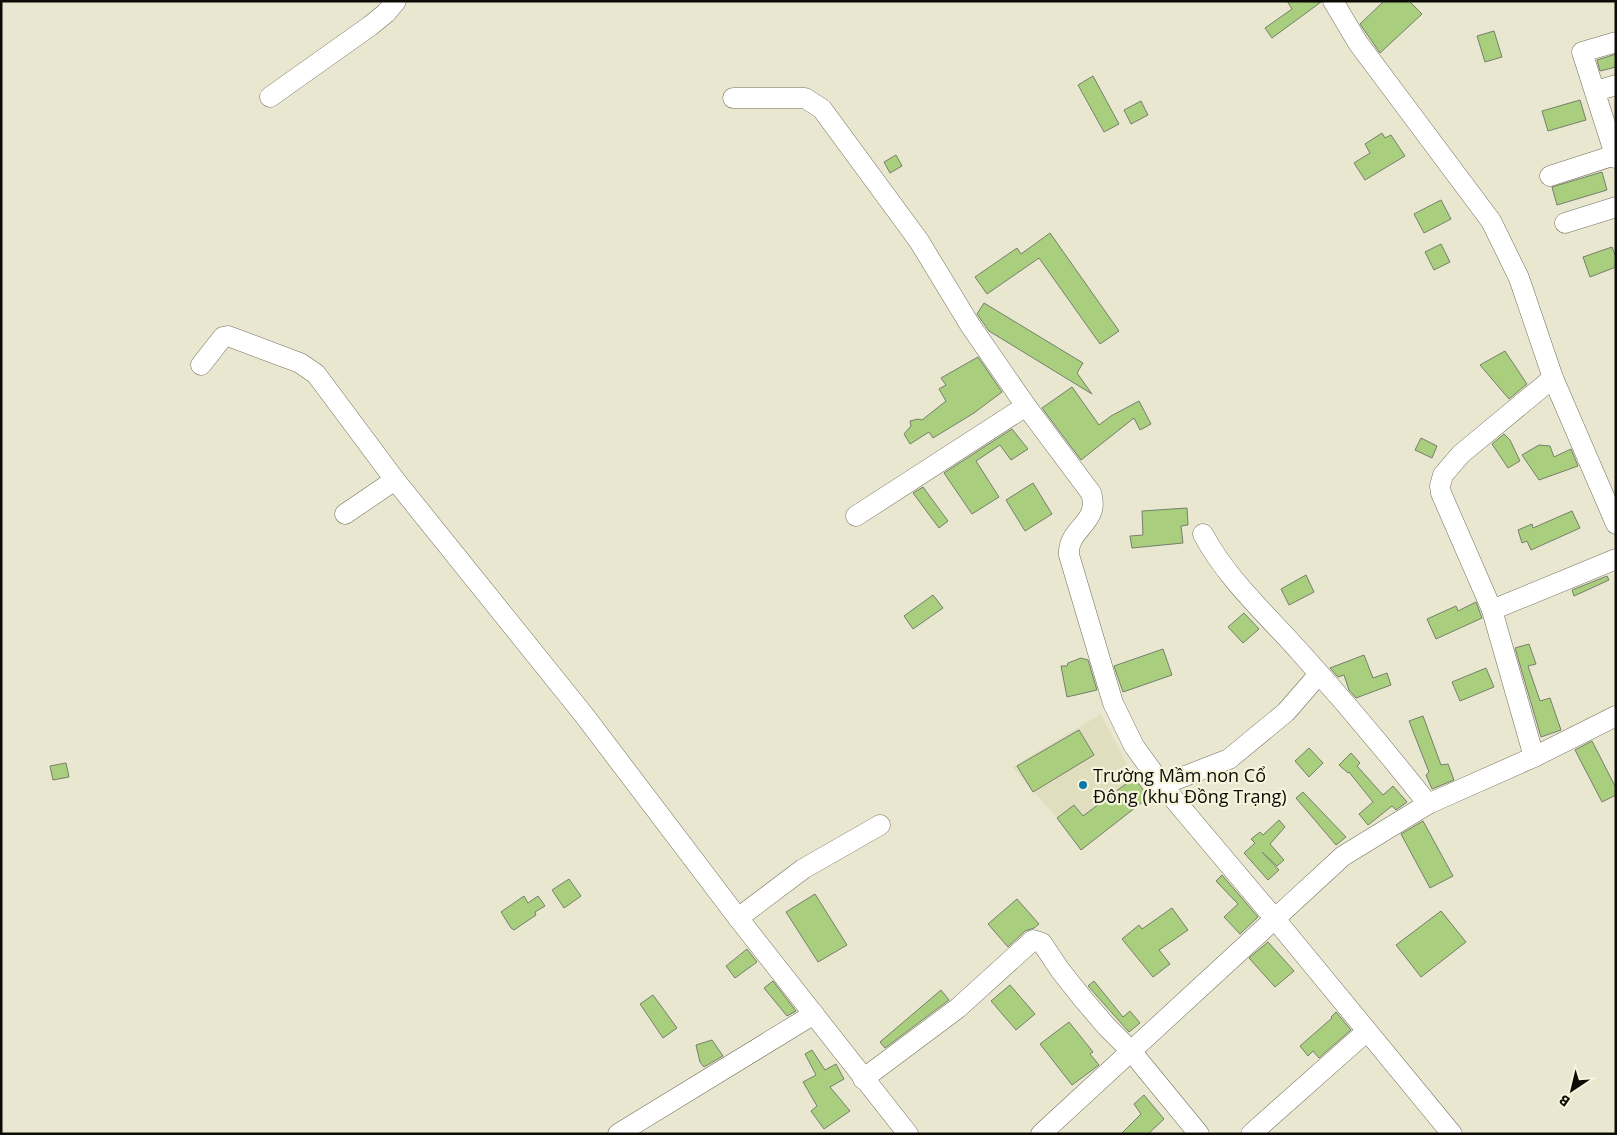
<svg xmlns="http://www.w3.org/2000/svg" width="1617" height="1135" font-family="'Open Sans',sans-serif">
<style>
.built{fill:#e0debe}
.building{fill:#a9cf7e;stroke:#767f6c}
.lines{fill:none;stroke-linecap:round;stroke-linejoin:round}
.minor-casing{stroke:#72705b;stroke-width:21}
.minor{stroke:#fff;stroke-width:20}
.poi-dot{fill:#0d78a3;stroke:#f6f4dc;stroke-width:2}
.labels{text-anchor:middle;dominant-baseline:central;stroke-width:4.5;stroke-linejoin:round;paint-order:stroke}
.poi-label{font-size:18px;fill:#0c0c05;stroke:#f6f4dc;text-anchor:start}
</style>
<rect width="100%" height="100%" fill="#e9e7cf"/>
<polygon class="built" points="1101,714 1134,778 1149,797 1081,850 1057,818 1012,767"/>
<g class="building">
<polygon points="1287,1 1321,2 1272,38 1265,28 1292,9"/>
<polygon points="1384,1 1409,1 1422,14 1380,53 1360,24"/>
<polygon points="1494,31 1502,57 1485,62 1477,36"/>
<polygon points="1616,54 1616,67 1600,71 1597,60"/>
<polygon points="1093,76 1119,124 1104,132 1078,85"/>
<polygon points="1580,100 1586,120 1548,131 1542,111"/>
<polygon points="1141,101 1148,115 1131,124 1124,110"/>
<polygon points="1382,133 1385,138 1391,135 1405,156 1365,180 1354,163 1370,153 1365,144"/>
<polygon points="896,155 902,166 890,173 884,162"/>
<polygon points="1602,172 1607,190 1557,205 1552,187"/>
<polygon points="1441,200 1451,219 1424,233 1414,214"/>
<polygon points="1050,233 1119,331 1100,344 1039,258 987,294 975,277 1017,248 1021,254"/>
<polygon points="1441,244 1450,262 1434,270 1425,252"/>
<polygon points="1612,247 1616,257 1616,267 1590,277 1583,257"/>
<polygon points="984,303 1083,363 1077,373 1092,394 989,331 977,314"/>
<polygon points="1505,351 1527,384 1509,399 1480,365"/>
<polygon points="978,357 1002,392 974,413 933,438 929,432 910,444 904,434 911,426 910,421 918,419 922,420 946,401 939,389 946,385 941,378"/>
<polygon points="1072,387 1099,425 1111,416 1139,401 1151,424 1140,430 1134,418 1081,460 1042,408"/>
<polygon points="1012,429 1028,449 1011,460 1000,445 976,461 999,497 972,514 944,473"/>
<polygon points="1504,434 1510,440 1520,461 1508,468 1492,444"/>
<polygon points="1421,438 1437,446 1432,458 1415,450"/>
<polygon points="1539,445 1550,446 1554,457 1571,449 1578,466 1539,480 1522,455"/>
<polygon points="1033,483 1052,514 1025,531 1006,500"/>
<polygon points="923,487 948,521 939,528 913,493"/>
<polygon points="1187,508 1188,525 1181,526 1183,543 1132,548 1130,536 1143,535 1142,511"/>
<polygon points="1572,511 1580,528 1531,550 1527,541 1522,543 1518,530 1532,524 1533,528"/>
<polygon points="1306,575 1314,592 1289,605 1281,589"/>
<polygon points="1607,576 1609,580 1574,596 1572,590"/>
<polygon points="933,595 943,608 913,629 904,616"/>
<polygon points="1476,602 1482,618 1436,639 1427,619 1456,606 1458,611"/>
<polygon points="1244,613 1259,629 1243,643 1228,627"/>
<polygon points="1529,644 1536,664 1528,666 1540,701 1550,698 1561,730 1541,737 1515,648"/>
<polygon points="1163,649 1172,675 1123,692 1114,666"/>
<polygon points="1364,655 1373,678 1387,673 1391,685 1356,698 1349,690 1344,675 1338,677 1330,668"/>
<polygon points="1081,658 1088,660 1097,690 1067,697 1061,666 1067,666 1068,663"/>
<polygon points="1486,668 1494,687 1460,701 1452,682"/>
<polygon points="1423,716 1441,765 1448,764 1454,780 1432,789 1426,775 1429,772 1409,721"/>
<polygon points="1079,730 1094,755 1033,792 1017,766"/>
<polygon points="1592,741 1616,788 1616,795 1602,802 1575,750"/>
<polygon points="1309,748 1323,763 1309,777 1295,761"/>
<polygon points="1351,753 1360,763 1357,766 1383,795 1393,786 1407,802 1396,810 1392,806 1368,825 1359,814 1373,802 1349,772 1348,773 1339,765"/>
<polygon points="66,763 69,777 53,780 50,766"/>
<polygon points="1134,778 1149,797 1081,850 1057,818 1074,805 1083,816"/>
<polygon points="1303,792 1346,837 1336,845 1296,798"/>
<polygon points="1279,820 1285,827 1270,844 1284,860 1277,866 1262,852 1279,870 1268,880 1244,853 1255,843 1251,839 1260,832 1263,835"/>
<polygon points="1423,821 1453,876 1430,888 1401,834"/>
<polygon points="1222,875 1258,917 1240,934 1224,917 1238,904 1216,881"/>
<polygon points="569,879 581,896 564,908 552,890"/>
<polygon points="815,894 847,945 818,962 786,912"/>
<polygon points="524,896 528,903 538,896 545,906 535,912 536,915 514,930 511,928 501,912"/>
<polygon points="1017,899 1039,924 1034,928 1025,931 1008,947 988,924"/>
<polygon points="1172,908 1188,930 1159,950 1170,964 1153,977 1122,939 1139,925 1142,929"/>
<polygon points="1441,911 1466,942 1421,977 1396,945"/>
<polygon points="1268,942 1294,971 1275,987 1249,958"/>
<polygon points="747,949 757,962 735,978 726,966"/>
<polygon points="773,981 796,1011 787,1016 764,988"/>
<polygon points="1094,981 1123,1017 1130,1011 1140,1023 1129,1032 1088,986"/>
<polygon points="1010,985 1035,1014 1016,1030 991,1001"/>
<polygon points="941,990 949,1000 885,1048 880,1042"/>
<polygon points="653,995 677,1028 663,1038 640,1004"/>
<polygon points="1336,1012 1351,1030 1319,1058 1313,1051 1308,1056 1300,1046 1332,1018 1331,1017"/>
<polygon points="1069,1022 1093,1052 1090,1054 1099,1065 1072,1085 1040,1044"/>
<polygon points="712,1040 723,1056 704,1067 700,1062 696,1045"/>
<polygon points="812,1050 825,1070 836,1064 844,1079 830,1087 850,1111 824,1129 811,1111 817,1106 803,1082 816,1075 805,1054"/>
<polygon points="1144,1095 1164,1119 1148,1134 1121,1134 1141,1114 1134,1104"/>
</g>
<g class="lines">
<g class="minor-casing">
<g id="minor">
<polyline points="1333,1 1358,43 1491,221 1519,278 1553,378 1616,524"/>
<polyline points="1616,42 1582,52 1616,158"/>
<polyline points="1596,91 1616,85"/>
<polyline points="270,97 370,26 386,13 396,1"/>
<path d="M733,98H805L822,109L919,241L970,325L1026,406L1091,493C1101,523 1067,528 1069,555L1113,703L1134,746L1162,785L1275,919L1452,1134"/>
<polyline points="1550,176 1615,155"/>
<polyline points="1565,223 1616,207"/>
<polyline points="201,365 223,337 228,336 300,363 316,374 395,480 584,715 738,918 908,1134"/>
<polyline points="345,514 395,480"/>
<polyline points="856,516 1026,406"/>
<path d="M1203,534C1226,578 1267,615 1300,652C1344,701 1387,752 1428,804"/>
<polyline points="1492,610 1616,559"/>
<polyline points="1534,757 1492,610 1441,493 1440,486 1443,475 1461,454 1553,378"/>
<polyline points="1162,785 1229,759 1286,712 1319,674"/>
<polyline points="738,918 803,869 880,825"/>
<polyline points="863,1079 958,1008 1033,940 1042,943 1060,970 1083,999 1106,1026 1131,1051 1199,1134"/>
<polyline points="618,1134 814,1014"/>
<polyline points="1041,1134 1343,856 1428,804 1534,757 1616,716"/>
<polyline points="1251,1134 1366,1032"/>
</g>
</g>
<use href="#minor" class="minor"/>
</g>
<circle class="poi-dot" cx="1083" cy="785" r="5"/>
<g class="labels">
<g class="poi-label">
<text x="1093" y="775">Trường Mầm non Cổ<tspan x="1093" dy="21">Đông (khu Đồng Trạng)</tspan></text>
</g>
</g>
<rect width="1617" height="1135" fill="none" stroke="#0c0c05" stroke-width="5"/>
<g transform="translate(1572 1090) rotate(215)" stroke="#f6f4dc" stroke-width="4" paint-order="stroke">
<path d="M0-4L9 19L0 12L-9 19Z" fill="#0c0c05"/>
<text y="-8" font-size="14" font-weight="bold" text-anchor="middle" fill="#0c0c05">B</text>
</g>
</svg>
